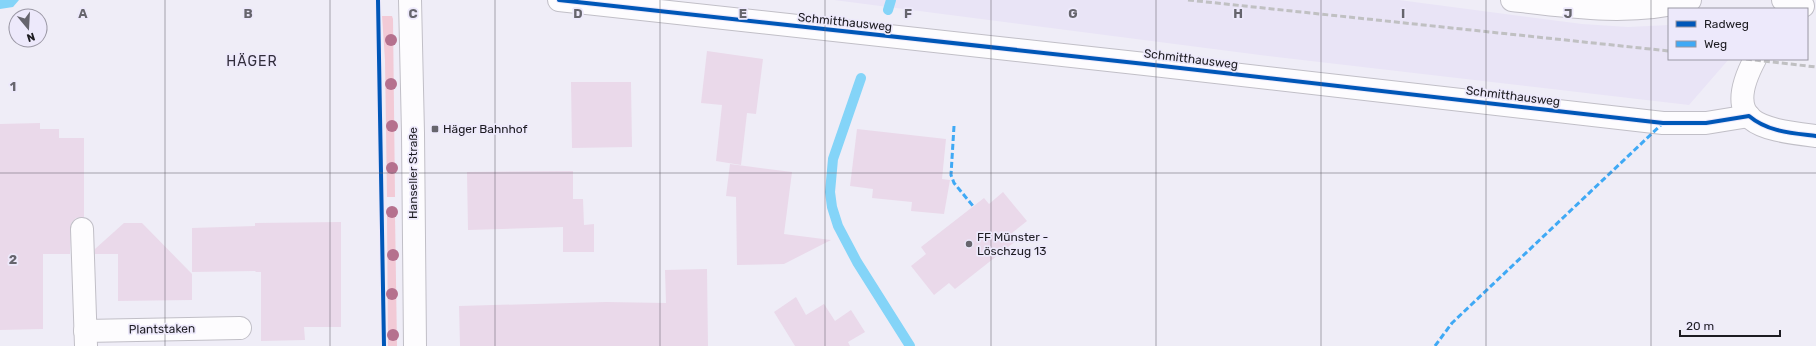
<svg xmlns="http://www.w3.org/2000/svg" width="1816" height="346" font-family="Rubik,sans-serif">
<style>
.built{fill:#e9e4f6}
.green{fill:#f2cad6}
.water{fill:#84d4f8}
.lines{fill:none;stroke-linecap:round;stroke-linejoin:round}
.stream{stroke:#84d4f8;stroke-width:10}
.building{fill:#ead9ea}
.minor-casing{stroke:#c1bfc7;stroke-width:24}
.major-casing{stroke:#c1bfc7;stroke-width:24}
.path{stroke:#d5d4d7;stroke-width:2.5;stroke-dasharray:4 2;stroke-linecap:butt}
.minor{stroke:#fdfcfe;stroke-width:22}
.major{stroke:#fdfcfe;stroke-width:22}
.rail{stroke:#c0c0c2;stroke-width:3;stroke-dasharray:6 3;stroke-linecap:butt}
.quiet{stroke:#3fa9f5;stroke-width:3;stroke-dasharray:6 3;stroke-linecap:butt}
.cycleway-casing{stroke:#ede9fb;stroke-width:6}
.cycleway{stroke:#0057b8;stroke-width:4}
.tree{fill:#b5718e}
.grid{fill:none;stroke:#66656d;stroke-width:1;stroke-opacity:0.55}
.poi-dot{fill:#66656d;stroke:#ede9fb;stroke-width:1.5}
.labels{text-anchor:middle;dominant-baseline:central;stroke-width:3.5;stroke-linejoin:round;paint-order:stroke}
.street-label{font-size:12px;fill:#1d1c22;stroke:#ede9fb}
.poi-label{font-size:12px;fill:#1d1c22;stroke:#ede9fb;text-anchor:start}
.quarter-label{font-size:14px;letter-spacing:1px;fill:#322e3c;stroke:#ede9fb}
.grid-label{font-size:13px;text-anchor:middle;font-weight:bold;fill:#66656d;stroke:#ede9fb;stroke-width:3.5;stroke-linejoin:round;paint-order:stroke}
</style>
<rect width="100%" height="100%" fill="#efedf7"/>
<polygon class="built" points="834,0 1399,0 1582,24 1628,27 1669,25 1669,59 1729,59 1689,105 1260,55"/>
<g class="green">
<polygon points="382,16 392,16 393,19 395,197 387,197 385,60"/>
<polygon points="387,214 395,215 397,346 388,346"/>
</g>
<polygon class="water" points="0,0 19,0 13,7 0,9"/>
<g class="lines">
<g class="stream">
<polyline points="888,10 891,0"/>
<polyline points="861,78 833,159 830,192 832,207 838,226 857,262 910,346"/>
</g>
</g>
<g class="building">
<polygon points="707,51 763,59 756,114 747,113 741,165 716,161 722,105 701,103"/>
<polygon points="571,82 631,82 632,147 572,148"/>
<polygon points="40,123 40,129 59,129 59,138 84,138 84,217 76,218 71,223 70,254 43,254 43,329 0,330 0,124"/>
<polygon points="857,129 946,139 942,179 950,180 944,214 911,211 912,202 872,198 873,189 850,186"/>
<polygon points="730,164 792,172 784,234 831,240 784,264 737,265 736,197 726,196"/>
<polygon points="573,171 573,199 583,199 584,225 594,224 594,252 563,252 563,227 468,230 467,172"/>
<polygon points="1003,192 1027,221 1012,233 1017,240 955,289 949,283 934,295 911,266 926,254 921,247 984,198 989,204"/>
<polygon points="341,222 341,327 304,327 305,340 261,341 261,272 256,272 255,271 192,272 192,228 255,226 255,223"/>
<polygon points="124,223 142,223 192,274 192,300 118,301 118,254 95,254 95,249"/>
<polygon points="707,269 708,346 460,346 459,306 606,302 666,303 665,270"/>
<polygon points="796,297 806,315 824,304 835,321 851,310 865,332 848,342 850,346 795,346 774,312"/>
</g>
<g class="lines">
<g class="minor-casing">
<g id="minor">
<polyline points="559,0 1145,64 1663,123 1706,123 1749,116"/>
<path d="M1512,0C1570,7 1633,16 1690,0"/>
<polyline points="1783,0 1803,6"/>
<path d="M1755,59C1720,125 1762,129 1816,136"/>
<polyline points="82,229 86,346"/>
<polyline points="85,331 240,328"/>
</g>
</g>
<g class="major-casing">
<polyline id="major" points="410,0 413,133 415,346"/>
</g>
<polyline class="path" points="378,0 384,346"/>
<use href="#minor" class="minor"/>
<use href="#major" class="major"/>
<g class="rail">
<polyline points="1188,0 1669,51"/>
<polyline points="1746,59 1816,67"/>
</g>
<g class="quiet">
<polyline points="954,126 951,175 954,183 973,206"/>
<polyline points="1435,346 1452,323 1663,123"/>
</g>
<g class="cycleway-casing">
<g id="cycleway">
<polyline points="378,0 384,346"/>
<path d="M559,0L1145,64L1663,123H1706L1749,116C1768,132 1792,133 1816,136"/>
</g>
</g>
<use href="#cycleway" class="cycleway"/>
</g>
<g class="tree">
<circle cx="391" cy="40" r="6"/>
<circle cx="391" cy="84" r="6"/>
<circle cx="392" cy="126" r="6"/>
<circle cx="392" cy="168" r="6"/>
<circle cx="392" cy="212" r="6"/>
<circle cx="393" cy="255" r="6"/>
<circle cx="392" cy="294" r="6"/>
<circle cx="393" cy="335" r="6"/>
</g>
<path class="grid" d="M165,0V346M330,0V346M495,0V346M660,0V346M825,0V346M991,0V346M1156,0V346M1321,0V346M1486,0V346M1651,0V346M0,173H1816"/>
<g class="poi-dot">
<rect x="431" y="125" width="8" height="8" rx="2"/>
<circle cx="969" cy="244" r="4"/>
</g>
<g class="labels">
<g class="street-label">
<text transform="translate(845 22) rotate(6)">Schmitthausweg</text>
<text transform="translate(1191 59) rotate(7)">Schmitthausweg</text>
<text transform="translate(1513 96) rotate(7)">Schmitthausweg</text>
<text transform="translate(413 173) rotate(-90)">Hanseller Straße</text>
<text transform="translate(162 329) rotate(-1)">Plantstaken</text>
</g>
<g class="poi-label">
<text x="443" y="129">Häger Bahnhof</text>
<text x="977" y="237">FF Münster -<tspan x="977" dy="14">Löschzug 13</tspan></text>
</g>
<g class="quarter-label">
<text x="252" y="61">HÄGER</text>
</g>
</g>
<g class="grid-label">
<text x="83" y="18">A</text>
<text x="248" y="18">B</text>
<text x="413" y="18">C</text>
<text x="578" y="18">D</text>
<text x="743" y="18">E</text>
<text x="908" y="18">F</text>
<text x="1073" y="18">G</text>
<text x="1238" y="18">H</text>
<text x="1403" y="18">I</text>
<text x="1568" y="18">J</text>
<text x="13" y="91">1</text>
<text x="13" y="264">2</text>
</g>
<rect x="1668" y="8" width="140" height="52" fill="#ede9fb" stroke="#9a97a4"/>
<rect x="1676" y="21" width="20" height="6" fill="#0057b8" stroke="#9a97a4"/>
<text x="1704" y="28" font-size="12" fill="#1d1c22">Radweg</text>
<rect x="1676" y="41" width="20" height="6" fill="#3fa9f5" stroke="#9a97a4"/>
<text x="1704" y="48" font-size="12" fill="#1d1c22">Weg</text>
<g transform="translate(28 28) rotate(162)"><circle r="19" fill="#ede9fb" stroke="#9a97a4"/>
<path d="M0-3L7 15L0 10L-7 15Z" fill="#66656d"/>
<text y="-6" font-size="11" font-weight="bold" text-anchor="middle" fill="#1d1c22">N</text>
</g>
<path d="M1680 330v6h100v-6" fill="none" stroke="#1d1c22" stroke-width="2"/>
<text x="1686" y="330" font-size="12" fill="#1d1c22" stroke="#ede9fb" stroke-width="3" paint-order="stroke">20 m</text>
</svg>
